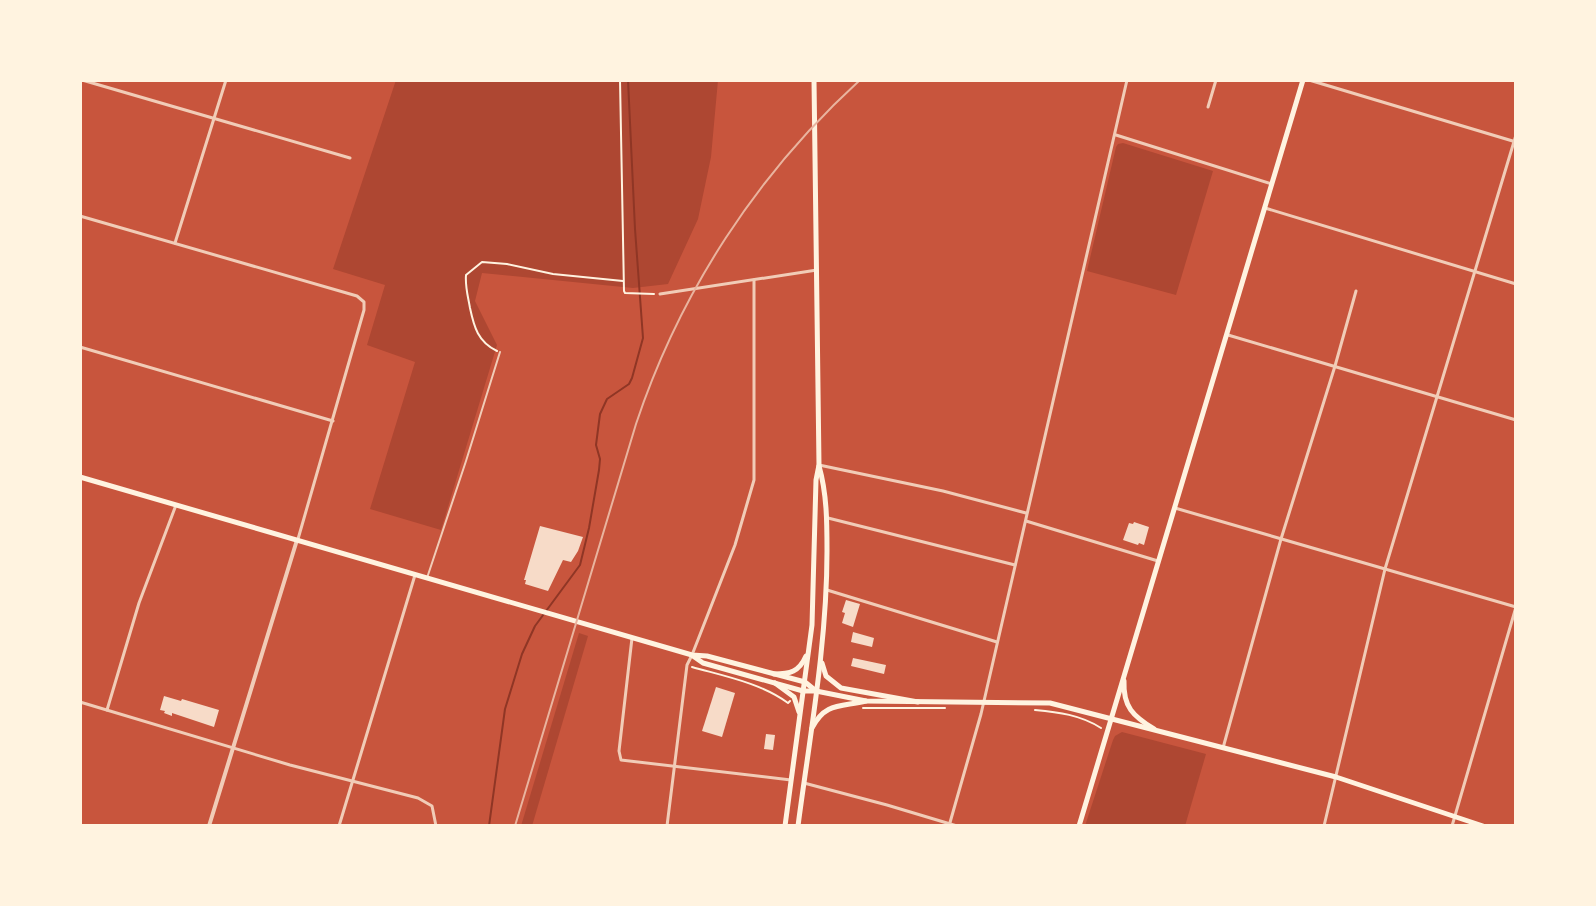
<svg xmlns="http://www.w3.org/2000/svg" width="1596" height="906" font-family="Roboto,sans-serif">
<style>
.green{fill:#ae4732}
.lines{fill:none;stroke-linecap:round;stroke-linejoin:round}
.stream{stroke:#8f3625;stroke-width:2}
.building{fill:#f7dbc8}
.path{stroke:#fff3e0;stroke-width:2}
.service{stroke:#f1ccb7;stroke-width:2}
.minor{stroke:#f1ccb7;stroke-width:3}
.tertiary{stroke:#f1ccb7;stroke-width:4}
.secondary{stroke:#fff3e0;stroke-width:5}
.primary{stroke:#fff3e0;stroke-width:5}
.rail{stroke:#e9b49f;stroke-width:2}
</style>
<rect width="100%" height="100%" fill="#c8553d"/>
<g class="green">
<polygon points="396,80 718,80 711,157 698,219 668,284 633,288 482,273 475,301 497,345 441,530 370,509 415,362 367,345 385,285 333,269"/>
<polygon points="1123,143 1213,171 1176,295 1087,271 1116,147 1118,144"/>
<polygon points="579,633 588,636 532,826 521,826"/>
<polygon points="1122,732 1206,754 1185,826 1085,826 1113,740 1115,736"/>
</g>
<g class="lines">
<polyline class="stream" points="489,826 505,709 522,654 535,626 580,565 589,528 599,470 600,459 596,445 600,414 607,399 629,384 632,378 643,338 635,229 628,80"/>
</g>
<g class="building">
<polygon points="1134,522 1149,527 1144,545 1139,543 1138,545 1123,540 1129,523 1133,524"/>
<polygon points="540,526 583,537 578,551 571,562 563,560 548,591 525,584 526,580 524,580"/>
<polygon points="846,600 860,604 853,627 842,623 845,613 842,612"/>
<polygon points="853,632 874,638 872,647 851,642"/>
<polygon points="853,658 886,665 884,674 851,666"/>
<polygon points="716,687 735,693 722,737 702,731"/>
<polygon points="164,696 181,701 182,699 219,710 214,727 172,713 172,716 164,713 165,711 160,710"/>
<polygon points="766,734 775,735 773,750 764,749"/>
</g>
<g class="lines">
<g class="path">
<polyline points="620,80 624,291 625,293 654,294"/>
<path d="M497,351C478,342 474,327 470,308C468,296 465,287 466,275L482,262L507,264L553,274L623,281"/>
<path d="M692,667C724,676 761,683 788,703L790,701"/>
<polyline points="863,708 945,708"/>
<path d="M1035,710C1058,712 1081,715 1101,728"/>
</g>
<polyline class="service" points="427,578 466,461 500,352"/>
<g class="minor">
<polyline points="82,80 350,158"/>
<polyline points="1309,80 1516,142"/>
<polyline points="1208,107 1216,80"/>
<polyline points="1116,135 1272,184"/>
<polyline points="1265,208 1516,284"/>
<polyline points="80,216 357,296 364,302 364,310 298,539"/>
<polyline points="175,243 226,80"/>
<polyline points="660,294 817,270"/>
<polyline points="1228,335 1516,420"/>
<polyline points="80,347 333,421"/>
<polyline points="819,465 943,491 1026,513"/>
<polyline points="1175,508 1516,607"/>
<polyline points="828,518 1015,565"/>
<polyline points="1026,521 1158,561"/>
<polyline points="827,590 997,642"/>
<polyline points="632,638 619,751 621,760 791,780"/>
<polyline points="80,702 290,765 418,798 432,806 436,826"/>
<polyline points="107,710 139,603 176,505"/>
<polyline points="1223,748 1281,539 1335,366 1356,291"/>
<polyline points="804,783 887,805 957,826"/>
<polyline points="339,826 415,575"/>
<polyline points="667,826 687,665 692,655 735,545 754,480 754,280"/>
<polyline points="949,826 981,714 1127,80"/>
<polyline points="1324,826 1385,569 1516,135"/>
<polyline points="1452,826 1516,607"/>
</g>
<polyline class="tertiary" points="209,826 297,540"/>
<g class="secondary">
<polyline points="80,477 692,655 707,656 805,682 816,691 866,701 1050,703 1336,777 1483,826"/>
<polyline points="693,656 703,663 803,691 816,691"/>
<path d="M1124,681C1123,707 1133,716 1154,729"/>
<polyline points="1079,826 1303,80"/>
</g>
<g class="primary">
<polyline points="822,663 826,676 841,688 918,702"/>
<path d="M774,674C790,674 799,672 806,656"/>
<polyline points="775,683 794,697 799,712"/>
<path d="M812,728C825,702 841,707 866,701"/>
<polyline points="785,826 812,625 816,480 819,465 814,80"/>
<path d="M798,826C810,735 827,643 827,551C827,523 827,494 819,466"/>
</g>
<path class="rail" d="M515,826L636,424C680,292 757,174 860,80"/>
</g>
<rect width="1596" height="906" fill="none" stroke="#fff3e0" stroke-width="164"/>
</svg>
